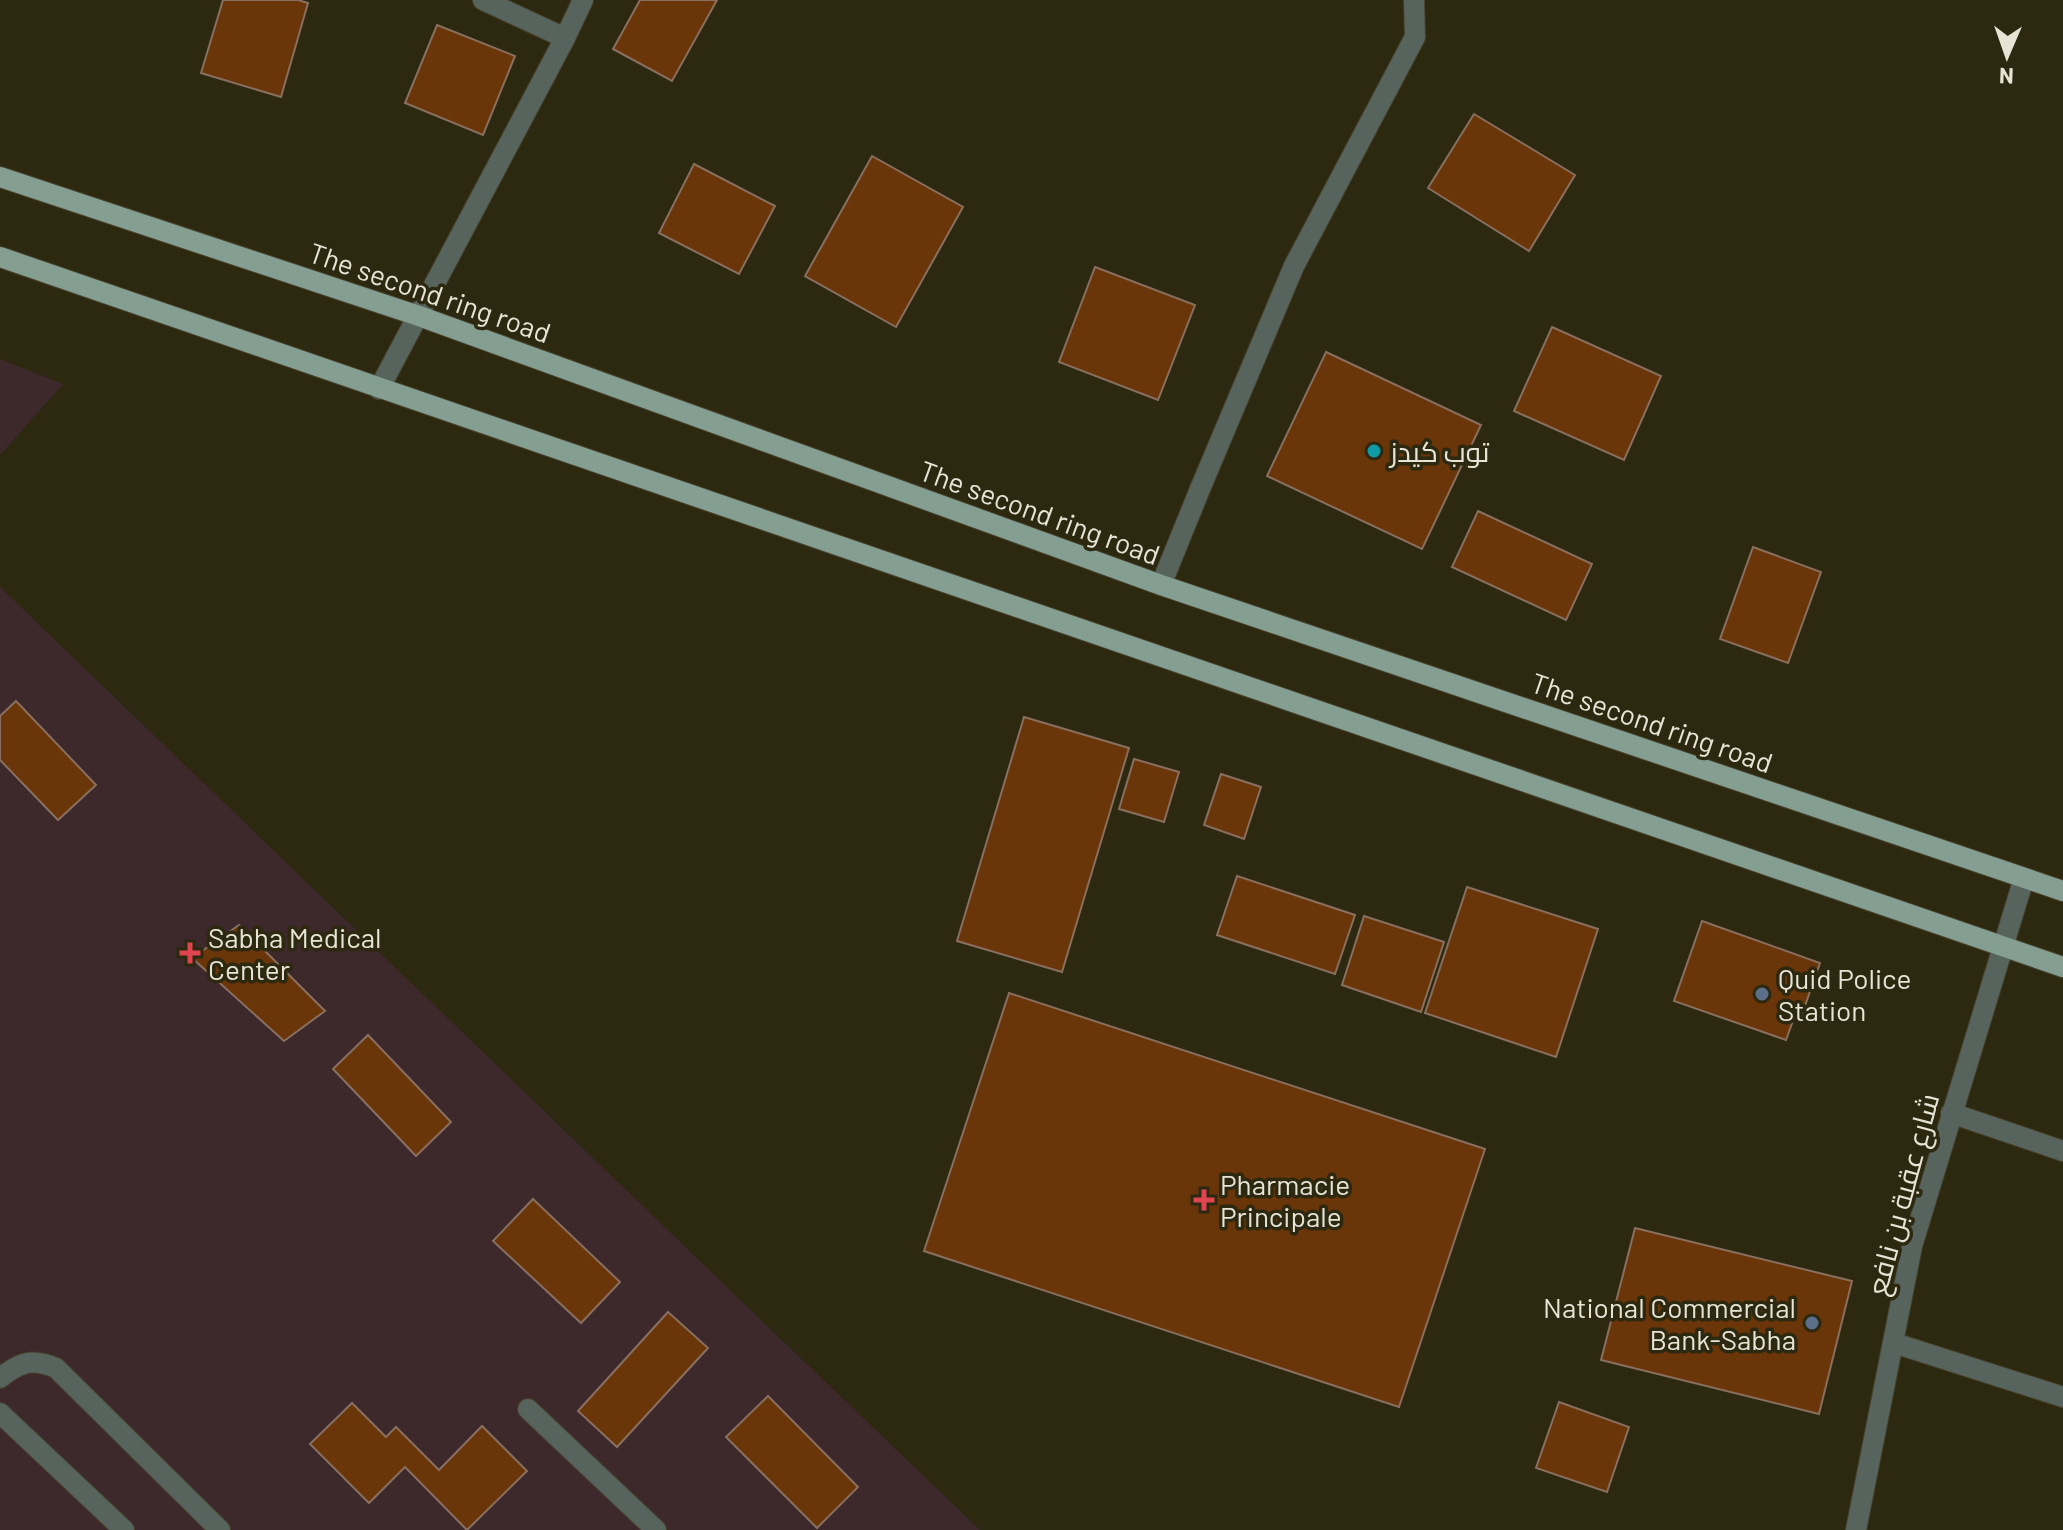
<svg xmlns="http://www.w3.org/2000/svg" width="2063" height="1530" font-family="Barlow,Cairo,sans-serif">
<style>
.medical{fill:#3d292c}
.building{fill:#6a3508;stroke:#886f5f;stroke-width:2}
.lines{fill:none;stroke-linecap:round;stroke-linejoin:round}
.minor-casing{stroke:#47422c;stroke-width:22}
.major-casing{stroke:#47422c;stroke-width:22}
.minor{stroke:#57635d;stroke-width:20}
.major{stroke:#849e92;stroke-width:20}
.culture-dot{fill:#0f9aa8;stroke:#2d2810;stroke-width:3}
.health-dot{fill:#e0444e;stroke:#2d2810;stroke-width:3}
.service-dot{fill:#5c6f8a;stroke:#2d2810;stroke-width:3}
.labels{text-anchor:middle;dominant-baseline:central;stroke-width:7;stroke-linejoin:round;paint-order:stroke}
.street-label{font-size:28px;fill:#e7e4d5;stroke:#2d2810}
.poi-label{font-size:28px;fill:#e7e4d5;stroke:#2d2810;text-anchor:start}
</style>
<rect width="100%" height="100%" fill="#2d2810"/>
<g class="medical">
<polygon points="0,359 63,384 0,455"/>
<polygon points="0,587 760,1319 980,1530 0,1530"/>
</g>
<g class="building">
<polygon points="223,0 298,0 308,3 281,97 201,73"/>
<polygon points="640,0 717,0 672,81 613,49"/>
<polygon points="437,25 515,56 483,135 405,103"/>
<polygon points="1474,114 1575,175 1529,251 1428,188"/>
<polygon points="872,156 963,207 896,327 805,276"/>
<polygon points="694,164 775,206 739,274 659,233"/>
<polygon points="1095,267 1195,305 1158,400 1059,362"/>
<polygon points="1552,327 1661,376 1624,460 1514,411"/>
<polygon points="1326,352 1481,425 1422,549 1267,476"/>
<polygon points="1478,511 1592,564 1566,620 1452,567"/>
<polygon points="1753,547 1821,572 1788,663 1720,639"/>
<polygon points="16,701 96,785 58,820 0,760 0,716"/>
<polygon points="1024,717 1129,748 1062,972 957,941"/>
<polygon points="1134,759 1179,772 1164,822 1119,809"/>
<polygon points="1221,774 1261,787 1244,839 1204,825"/>
<polygon points="1237,876 1355,915 1335,974 1217,935"/>
<polygon points="1467,887 1598,929 1556,1057 1425,1013"/>
<polygon points="1364,916 1444,942 1421,1012 1342,985"/>
<polygon points="1702,921 1820,963 1800,1020 1794,1018 1786,1040 1674,1001"/>
<polygon points="239,925 325,1011 284,1041 192,958"/>
<polygon points="1009,993 1485,1149 1399,1407 924,1251"/>
<polygon points="368,1035 451,1122 416,1156 333,1069"/>
<polygon points="533,1199 620,1282 581,1323 493,1241"/>
<polygon points="1635,1228 1852,1281 1819,1414 1601,1360"/>
<polygon points="668,1312 708,1348 617,1447 578,1411"/>
<polygon points="768,1396 858,1487 817,1528 726,1437"/>
<polygon points="1559,1402 1629,1427 1607,1492 1536,1468"/>
<polygon points="352,1403 386,1437 396,1427 439,1470 482,1426 527,1471 467,1530 405,1467 369,1503 310,1444"/>
</g>
<g class="lines">
<g class="minor-casing">
<g id="minor">
<polyline points="483,0 565,38"/>
<polyline points="379,389 565,38 583,0"/>
<polyline points="1161,585 1200,489 1294,266 1415,37 1414,0"/>
<polyline points="1951,1113 2063,1151"/>
<polyline points="1894,1343 2063,1397"/>
<path d="M0,1378C20,1362 32,1358 56,1368L220,1530"/>
<polyline points="528,1409 656,1530"/>
<polyline points="0,1413 124,1530"/>
<polyline points="1856,1530 1912,1246 2024,878"/>
</g>
</g>
<g class="major-casing">
<g id="major">
<polyline points="0,177 419,316 1161,585 2063,891"/>
<polyline points="0,257 2063,967"/>
</g>
</g>
<use href="#minor" class="minor"/>
<use href="#major" class="major"/>
</g>
<circle class="culture-dot" cx="1374" cy="451" r="8"/>
<g class="health-dot">
<path d="M186 941h8v8h8v8h-8v8h-8v-8h-8v-8h8z"/>
<path d="M1200 1188h8v8h8v8h-8v8h-8v-8h-8v-8h8z"/>
</g>
<g class="service-dot">
<circle cx="1762" cy="994" r="8"/>
<circle cx="1812" cy="1323" r="8"/>
</g>
<g class="labels">
<g class="street-label">
<text transform="translate(430 292) rotate(19)">The second ring road</text>
<text transform="translate(1040 512) rotate(20)">The second ring road</text>
<text transform="translate(1652 722) rotate(19)">The second ring road</text>
<text transform="translate(1902 1194) rotate(-75)">شارع عقبة بن نافع</text>
</g>
<g class="poi-label">
<text x="1390" y="451">توب كيدز</text>
<text x="208" y="937">Sabha Medical<tspan x="208" dy="32">Center</tspan></text>
<text x="1778" y="978">Quid Police<tspan x="1778" dy="32">Station</tspan></text>
<text x="1220" y="1184">Pharmacie<tspan x="1220" dy="32">Principale</tspan></text>
<text x="1796" y="1307" text-anchor="end">National Commercial<tspan x="1796" dy="32">Bank-Sabha</tspan></text>
</g>
</g>
<g transform="translate(2007 56) rotate(182)" stroke="#2d2810" stroke-width="6" paint-order="stroke">
<path d="M0-6L14 30L0 20L-14 30Z" fill="#e7e4d5"/>
<text y="-12" font-size="22" font-weight="bold" text-anchor="middle" fill="#e7e4d5">N</text>
</g>
</svg>
